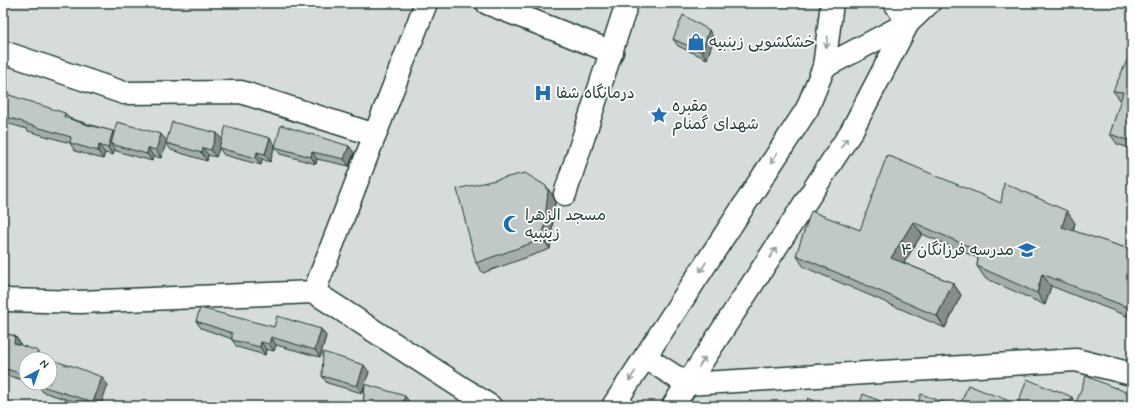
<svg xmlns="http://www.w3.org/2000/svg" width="1135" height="409" font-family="Mynerve,'Playpen Sans Arabic',sans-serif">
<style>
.green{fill:#d6dcdb;stroke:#7a8c88;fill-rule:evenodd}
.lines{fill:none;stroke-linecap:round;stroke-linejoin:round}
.street-casing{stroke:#1f3d34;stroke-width:25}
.street{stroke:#fff;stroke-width:22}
.wall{fill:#a5adaa;stroke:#1f3d34}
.shaded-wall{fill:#868d8b;stroke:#1f3d34}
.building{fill:#c0c9c6;stroke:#1f3d34}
.oneway{stroke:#8f9e9a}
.labels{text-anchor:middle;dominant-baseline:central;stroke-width:3.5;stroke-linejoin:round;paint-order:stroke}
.poi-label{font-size:16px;fill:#1f3d34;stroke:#fff;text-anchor:start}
</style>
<rect width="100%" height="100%" fill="#f6f7f7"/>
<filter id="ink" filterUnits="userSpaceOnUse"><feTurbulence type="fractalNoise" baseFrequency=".025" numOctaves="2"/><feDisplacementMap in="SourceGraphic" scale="8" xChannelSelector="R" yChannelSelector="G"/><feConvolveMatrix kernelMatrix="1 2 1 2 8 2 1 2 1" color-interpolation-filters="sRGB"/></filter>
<g filter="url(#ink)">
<path class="green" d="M3,3H1132V406H3ZM26,359H50V383H26Z"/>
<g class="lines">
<g class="street-casing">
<g id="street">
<polyline points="487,3 612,52"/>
<polyline points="895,3 908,23"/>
<polyline points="3,52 124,93 241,92 375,135"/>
<polyline points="824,67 908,23"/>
<polyline points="565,194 627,3"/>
<polyline points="314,292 426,3"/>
<polyline points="3,298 8,300 80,302 314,292 490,406"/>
<polyline points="645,357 687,384 1076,360 1132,374"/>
<polyline points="613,406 807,109 824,67 832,3"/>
<polyline points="673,406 851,132 908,23 929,3"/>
</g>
</g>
<use href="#street" class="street"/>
</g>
<g class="wall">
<polygon points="714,38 707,59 678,46 673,39"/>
<polygon points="1132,55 1132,149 1117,144 1110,134 1121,101 1113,91"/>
<polygon points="3,93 69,118 114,132 167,141 217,133 222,140 275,145 270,162 262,159 261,165 224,155 219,148 216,157 208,155 207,161 171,150 166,143 161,158 153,156 152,161 116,151 115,149 113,155 105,153 103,159 75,151 70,143 28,131 27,129 3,122"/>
<polygon points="349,146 354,153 349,166 317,159 316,164 280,154 275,147"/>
<polygon points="546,186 553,196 555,201 550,249 483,273 476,263"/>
<polygon points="1001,203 1075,223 1073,231 1132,250 1132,318 1051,286 1045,305 985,278 977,266 978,258 922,234 904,263 953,283 961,295 945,328 804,267 796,255 860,230"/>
<polygon points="196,321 274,327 321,329 326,336 320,357 276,345 274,351 266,349 265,355 237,347 232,340 232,339 201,328"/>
<polygon points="3,333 15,336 20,343 20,345 26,359 26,381 3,374"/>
<polygon points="369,372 365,384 410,403 410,406 363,406 365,384 362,393 327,383 322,376"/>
<polygon points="32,383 50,383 108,385 100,406 87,406 43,392 38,385"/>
</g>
<g class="shaded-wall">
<polygon points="709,30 714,38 707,59 702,52"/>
<polygon points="65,113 71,120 64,117"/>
<polygon points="113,131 118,138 111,144 115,149 113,155 108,148"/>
<polygon points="217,133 222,140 216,157 211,150"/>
<polygon points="161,134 167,141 161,158 156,150"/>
<polygon points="270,138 275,145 270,162 265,154"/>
<polygon points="99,145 105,153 103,159 98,151"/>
<polygon points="349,146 354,153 349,166 344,159"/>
<polygon points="148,148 153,156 152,161 147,154"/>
<polygon points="203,148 208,155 207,161 202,153"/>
<polygon points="257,152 262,159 261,165 256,158"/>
<polygon points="312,152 317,159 316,164 311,157"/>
<polygon points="546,186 553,196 555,201 550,249 543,239"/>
<polygon points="1067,211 1075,223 1070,239 1062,227"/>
<polygon points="913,222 922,234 899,270 891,258"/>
<polygon points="1042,274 1051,286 1045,305 1037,293"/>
<polygon points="953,283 961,295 945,328 937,316"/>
<polygon points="321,329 326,336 320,357 315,350"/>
<polygon points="15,336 20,343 19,350 14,343"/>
<polygon points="271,337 276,345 274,351 269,344"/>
<polygon points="261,342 266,349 265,355 260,347"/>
<polygon points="38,351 43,359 36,355"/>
<polygon points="364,365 369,372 362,393 357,386"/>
<polygon points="102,377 108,385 100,406 96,406 93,402"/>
<polygon points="1131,395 1132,396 1132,406 1126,406"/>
<polygon points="405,396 410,403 410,406 402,406"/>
<polygon points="1072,397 1077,405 1076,406 1068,406"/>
</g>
<g class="building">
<polygon points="683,15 709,30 702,52 673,39"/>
<polygon points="1130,54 1132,55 1132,142 1110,134 1123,92 1113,91"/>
<polygon points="3,93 65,113 64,117 88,125 113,131 108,148 99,145 98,151 70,143 71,137 23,123 23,122 3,116"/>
<polygon points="117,122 161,134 156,150 148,148 147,154 111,144"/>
<polygon points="172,122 217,133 211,150 203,148 202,153 166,143"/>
<polygon points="281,125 349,146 344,159 312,152 311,157 275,147"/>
<polygon points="226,126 270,138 265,154 257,152 256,158 219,148"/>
<polygon points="887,155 1001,203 1004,183 1067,211 1062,227 1132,250 1132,309 1042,274 1037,293 977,266 979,251 913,222 891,258 953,283 937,316 796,255 811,211 860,230"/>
<polygon points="525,173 546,186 548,191 543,239 476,263 457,189"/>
<polygon points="200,308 274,327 277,316 321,329 315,350 271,337 269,344 261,342 260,347 232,340 232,333 196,321"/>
<polygon points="3,333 15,336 14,343 38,351 36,355 49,359 26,359 26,375 3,368"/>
<polygon points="323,352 364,365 357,386 322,376"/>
<polygon points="50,359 70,366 70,365 102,377 93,402 38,385 38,383 50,383"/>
<polygon points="1086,376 1115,388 1115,387 1131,395 1126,406 1083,406 1076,403"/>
<polygon points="1027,379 1055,391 1056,390 1072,397 1068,406 1017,406"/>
<polygon points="365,384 405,396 402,406 363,406"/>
<polygon points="968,385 996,396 996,395 1013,403 1011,406 960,406"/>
<polygon points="863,394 892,406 892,405 895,406 859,406"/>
<polygon points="921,394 954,406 917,406"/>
<polygon points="808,398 827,406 805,406"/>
<polygon points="752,402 760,406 750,406"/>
</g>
<defs><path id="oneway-shaft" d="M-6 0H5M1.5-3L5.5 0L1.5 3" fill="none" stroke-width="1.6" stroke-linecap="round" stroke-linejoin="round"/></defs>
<g class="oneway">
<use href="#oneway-shaft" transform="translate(827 42) rotate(97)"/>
<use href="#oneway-shaft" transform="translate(844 143) rotate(-57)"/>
<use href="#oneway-shaft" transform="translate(774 158) rotate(123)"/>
<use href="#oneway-shaft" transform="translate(773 253) rotate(-57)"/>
<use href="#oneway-shaft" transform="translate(703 267) rotate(123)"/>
<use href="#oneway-shaft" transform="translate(702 362) rotate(-57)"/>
<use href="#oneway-shaft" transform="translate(632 376) rotate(123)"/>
</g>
</g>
<defs>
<g id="shop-bare" transform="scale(1.38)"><path d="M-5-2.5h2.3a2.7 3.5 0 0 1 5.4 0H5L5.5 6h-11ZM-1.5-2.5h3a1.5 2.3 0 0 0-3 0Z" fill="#1f6fb2" stroke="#fff" stroke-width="2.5" paint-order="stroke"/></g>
<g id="hospital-bare" transform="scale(1.38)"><path d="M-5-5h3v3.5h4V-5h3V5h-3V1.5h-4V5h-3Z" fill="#1f6fb2" stroke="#fff" stroke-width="2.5" paint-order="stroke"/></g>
<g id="sight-bare" transform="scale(1.38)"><path d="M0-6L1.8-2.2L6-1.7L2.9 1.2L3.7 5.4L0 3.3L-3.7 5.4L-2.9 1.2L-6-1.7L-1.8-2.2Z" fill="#1f6fb2" stroke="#fff" stroke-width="2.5" paint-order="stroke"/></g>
<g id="mosque-bare" transform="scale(1.38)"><path d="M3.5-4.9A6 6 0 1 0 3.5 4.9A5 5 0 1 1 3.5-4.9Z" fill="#1f6fb2" stroke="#fff" stroke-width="2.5" paint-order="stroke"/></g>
<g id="school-bare" transform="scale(1.38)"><path d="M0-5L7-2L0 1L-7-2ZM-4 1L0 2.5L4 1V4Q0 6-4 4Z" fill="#1f6fb2" stroke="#fff" stroke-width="2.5" paint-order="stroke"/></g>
</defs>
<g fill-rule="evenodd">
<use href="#shop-bare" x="696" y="42"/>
<use href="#hospital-bare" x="543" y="93"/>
<use href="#sight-bare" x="659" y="115"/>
<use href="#mosque-bare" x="512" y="224"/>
<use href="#school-bare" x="1027" y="250"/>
</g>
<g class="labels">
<g class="poi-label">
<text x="709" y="42">خشکشویی زینبیه</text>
<text x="556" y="93">درمانگاه شفا</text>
<text x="672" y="106">مقبره<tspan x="672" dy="18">شهدای گمنام</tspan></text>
<text x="525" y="215">مسجد الزهرا<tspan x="525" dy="18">زینبیه</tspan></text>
<text x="1014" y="250" text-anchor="end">مدرسه فرزانگان ۴</text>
</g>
</g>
<rect width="1135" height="409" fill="none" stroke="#fff" stroke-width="16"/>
<rect x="8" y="8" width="1119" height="393" fill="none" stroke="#1f3d34" stroke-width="1.5" filter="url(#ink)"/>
<g transform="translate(38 371) rotate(41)"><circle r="19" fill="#ffffff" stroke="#a5b1ae"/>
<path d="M0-3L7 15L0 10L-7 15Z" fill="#1f6fb2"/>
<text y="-6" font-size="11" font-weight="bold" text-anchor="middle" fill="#1f3d34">N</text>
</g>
</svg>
